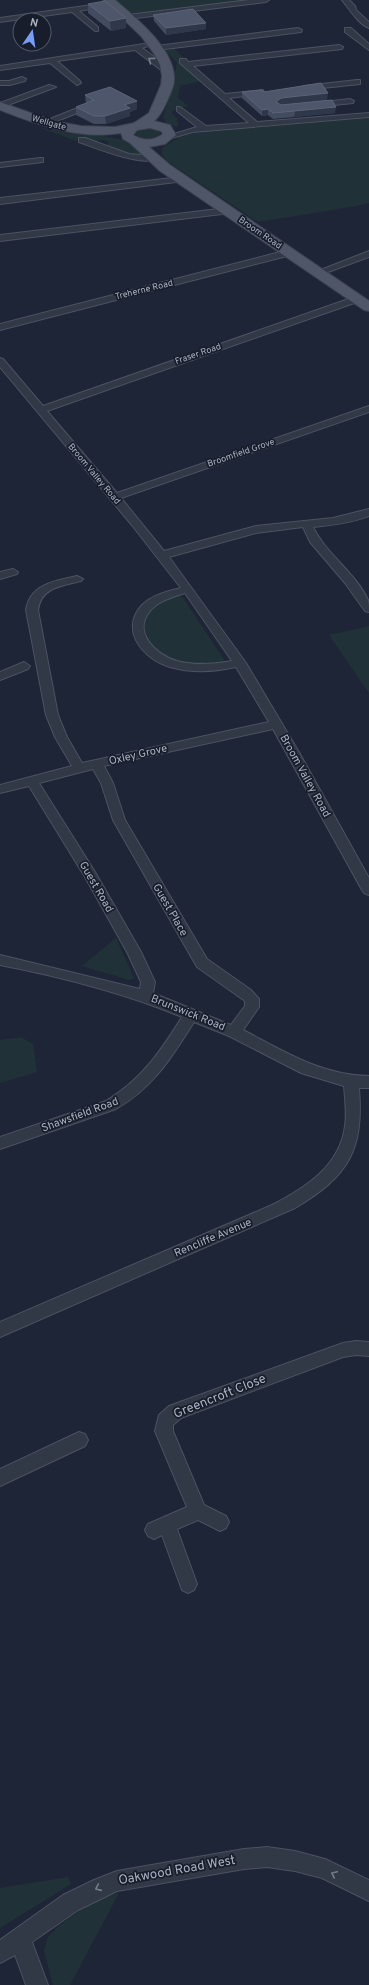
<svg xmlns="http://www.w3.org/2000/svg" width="369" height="1985" font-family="Overpass,sans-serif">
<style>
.green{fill:#203237}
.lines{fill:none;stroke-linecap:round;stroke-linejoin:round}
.street-casing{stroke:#4c5262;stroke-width:2}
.primary-casing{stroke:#3b4150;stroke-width:2}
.street{fill:#313846;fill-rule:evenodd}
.primary{fill:#4f5667;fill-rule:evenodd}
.wall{fill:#424b5f}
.shaded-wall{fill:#2f374a}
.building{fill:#4d566a;stroke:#5c6478}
.oneway{stroke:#747b8b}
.labels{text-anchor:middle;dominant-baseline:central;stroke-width:3.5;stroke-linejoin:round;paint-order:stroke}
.far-street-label{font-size:9px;fill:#abb2c4;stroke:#171d2a}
.street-label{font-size:11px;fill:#abb2c4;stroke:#171d2a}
.near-street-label{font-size:13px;fill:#abb2c4;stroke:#171d2a}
</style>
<rect width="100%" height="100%" fill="#1e2536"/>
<g class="green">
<polygon points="113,0 256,0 138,15 131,14"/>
<polygon points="173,48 184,58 178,60 201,81 180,86 178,98 188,106 172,111 172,114 177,118 178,127 166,123 163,117 172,87 177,63 166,51"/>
<polygon points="369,118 369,203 357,206 258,222 167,161 162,154 162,148 180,137 195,133"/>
<path d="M38,127C48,129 58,131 69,133C84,135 139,135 141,154C131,158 116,150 107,145L109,142L104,140L94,141L83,138L76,141Z"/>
<path d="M148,128L159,130L160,135C153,140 141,141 135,134L137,130Z"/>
<path d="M178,595L183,598L225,661L224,663C204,665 167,664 152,647C147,643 145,633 142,628C148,609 160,601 178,595Z"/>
<polygon points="369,626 369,693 329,635"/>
<polygon points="116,938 134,978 129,980 82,966"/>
<polygon points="21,1037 33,1044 37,1072 0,1083 0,1040"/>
<polygon points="68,1877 71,1884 0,1928 0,1888"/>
<polygon points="119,1893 70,1985 53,1985 44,1950 48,1937 60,1925 95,1900"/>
</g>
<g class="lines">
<g class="street-casing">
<g id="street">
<polygon points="249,0 269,0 266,2 128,19 124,17 128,15"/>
<path d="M342,0H349L355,6L356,10L369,22V28C358,24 349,8 342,0Z"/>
<polygon points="106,3 108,4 108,6 79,11 98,27 98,31 95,31 72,12 0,22 0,18"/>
<polygon points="298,28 302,30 301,32 157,50 153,48 157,46"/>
<polygon points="345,28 351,28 369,44 369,50 345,32"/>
<polygon points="144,44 148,46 142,48 171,69 171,73 165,73 135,50 57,61 80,81 81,83 77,85 50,63 0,70 0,66"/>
<polygon points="339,45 343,47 342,49 193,66 225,94 263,90 264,92 260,94 229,98 257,122 369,113 369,117 193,132 168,139 164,137 197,127 177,111 177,107 180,107 206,126 249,123 180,63 180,59 186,59 188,62"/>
<polygon points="22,77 26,79 25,81 10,85 0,85 0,81 9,81"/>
<polygon points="357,80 360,80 360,84 304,90 300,88 304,86"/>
<polygon points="49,85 56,87 0,108 0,103"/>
<polygon points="350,99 354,101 353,103 315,107 311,105 315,103"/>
<polygon points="75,109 82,111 47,125 40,123"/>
<path d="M79,138H85L129,154L152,156L156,158C145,168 93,147 79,142Z"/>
<polygon points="40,158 43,158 43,162 0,167 0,163"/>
<polygon points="181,177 184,177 184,181 0,204 0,198"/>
<polygon points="227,208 230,209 230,213 0,241 0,235"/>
<polygon points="288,250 291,251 291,255 0,330 0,324"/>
<polygon points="369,251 369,257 320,275 317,276 313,273"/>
<path d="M357,296L360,297V301L47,411L117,493L369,406V412L121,498L164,551L256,526L333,518L369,509V516C351,523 332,525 313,527C326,554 355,572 368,600C369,603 369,609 369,612L365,611L345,583L310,542L303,527L256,533L169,557L246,663L300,754L369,878V895L364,893L362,890L273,729L104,766L113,783L125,820L207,959L251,990L259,999V1007L243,1030C283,1051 323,1076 369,1076V1088H359C364,1150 349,1176 295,1208L0,1337V1322L272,1205C305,1188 340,1166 345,1126C347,1113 345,1099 344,1086L301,1073L229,1036L194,1022C171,1058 154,1087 116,1109L0,1149V1137L106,1101C142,1079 160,1052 182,1017C124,993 62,977 0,965V955L140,989L141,982L127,952L85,877L29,786L0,793V785L72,766L55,737L46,715L26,610C30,584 55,581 77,576L83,579L81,581C62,586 41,587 38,610L58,715L67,737L82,763L269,722L236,667C214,672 191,673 170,667C143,659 119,630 142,605C152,595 168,591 181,588L131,524L0,367V358L3,359L43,406ZM185,593L232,661C214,664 195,666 177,661C156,655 132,632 150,611C158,601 173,597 185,593ZM93,769L101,783L113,820L197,967L245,1001V1006L231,1025L153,993L155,982L141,952L95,872L39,783Z"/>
<polygon points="13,569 18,572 17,574 0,579 0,572"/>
<polygon points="24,662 30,666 28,669 0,680 0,672"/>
<polygon points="356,1341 369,1342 369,1356 356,1355 343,1357 181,1418 173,1425 173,1431 204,1505 226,1516 229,1522 226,1528 220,1531 198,1520 177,1529 197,1584 194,1590 188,1593 182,1590 162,1535 154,1539 148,1536 145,1530 148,1524 187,1507 155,1431 159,1415 169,1406 343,1343"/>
<polygon points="79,1432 85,1434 88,1440 85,1446 0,1486 0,1469"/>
<polygon points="267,1847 295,1851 325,1859 369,1880 369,1901 322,1878 295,1871 267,1867 244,1869 117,1891 78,1910 32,1942 48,1985 26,1985 15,1955 0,1963 0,1940 63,1895 94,1880 117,1871 244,1849"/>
</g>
</g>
<g class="primary-casing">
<path id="primary" d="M103,0H115C135,17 176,50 174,80C174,87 170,94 167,101C164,108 160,116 154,121L170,125L176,135L165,144L149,147L170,165L369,301V311L364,310L160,171L130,143L123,139L121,133C80,140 38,125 0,110V102L53,121L81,126L115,127L134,123L149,113L161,85L162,76L160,65L155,55L141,36ZM150,128L161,131L163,134C154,141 143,141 133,135L137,130Z"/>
</g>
<use href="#street" class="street"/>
<use href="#primary" class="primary"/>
</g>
<g class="wall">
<polygon points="88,4 126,18 126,28 111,31 88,13"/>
<polygon points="153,15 206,23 206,29 166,35 154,21"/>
<polygon points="242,92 264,92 327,100 281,105 335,113 273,119 268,115 262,116 242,98"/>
<polygon points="85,95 137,101 137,109 130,112 130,116 106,124 94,124 76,115 76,107 86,103"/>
</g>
<g class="shaded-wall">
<polygon points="126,18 126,28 111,31 110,21"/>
<polygon points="206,23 206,29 166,35 166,28"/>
<polygon points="328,93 327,100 281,105 276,102 281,98"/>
<polygon points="137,101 137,109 130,112 130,116 106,124 105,116 124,105"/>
<polygon points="336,107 335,113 294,117 295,111"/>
<polygon points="268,109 268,115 262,116 262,110"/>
</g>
<g class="building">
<polygon points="105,1 126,18 110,21 88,4"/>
<polygon points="193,9 206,23 166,28 153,15"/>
<polygon points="321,83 328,93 281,98 276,102 281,105 332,100 336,107 273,113 268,109 262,110 242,92 262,90 264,92"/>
<polygon points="110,87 137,101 124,105 130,108 105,116 94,116 76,107 94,100 85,95"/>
</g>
<defs><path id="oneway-chevron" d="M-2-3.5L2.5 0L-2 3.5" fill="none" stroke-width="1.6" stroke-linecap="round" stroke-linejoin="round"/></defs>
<g class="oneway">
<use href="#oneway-chevron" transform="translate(151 60) rotate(-143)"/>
<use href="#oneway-chevron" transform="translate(334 1874) rotate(-155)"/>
<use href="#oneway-chevron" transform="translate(98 1888) rotate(156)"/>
</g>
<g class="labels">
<g class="far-street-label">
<text transform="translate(49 123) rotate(16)">Wellgate</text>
<text transform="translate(260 233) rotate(34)">Broom Road</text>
<text transform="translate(144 290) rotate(-14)">Treherne Road</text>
<text transform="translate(198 354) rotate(-19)">Fraser Road</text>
<text transform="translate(241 453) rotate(-19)">Broomfield Grove</text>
<text transform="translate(94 474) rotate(50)">Broom Valley Road</text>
</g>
<g class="street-label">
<text transform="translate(138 755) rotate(-13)">Oxley Grove</text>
<text transform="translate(305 776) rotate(61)">Broom Valley Road</text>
<text transform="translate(96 887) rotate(60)">Guest Road</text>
<text transform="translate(170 910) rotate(60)">Guest Place</text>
<text transform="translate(188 1013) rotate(22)">Brunswick Road</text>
<text transform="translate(80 1115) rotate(-20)">Shawsfield Road</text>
<text transform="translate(213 1238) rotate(-23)">Rencliffe Avenue</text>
</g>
<g class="near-street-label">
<text transform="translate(220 1397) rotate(-22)">Greencroft Close</text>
<text transform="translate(177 1871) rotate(-10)">Oakwood Road West</text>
</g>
</g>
<g transform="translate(32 32) rotate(13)"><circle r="19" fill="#171d2a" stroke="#525968"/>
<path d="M0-3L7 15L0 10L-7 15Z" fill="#799cfb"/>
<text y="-6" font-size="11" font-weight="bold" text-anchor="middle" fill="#abb2c4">N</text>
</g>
</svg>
